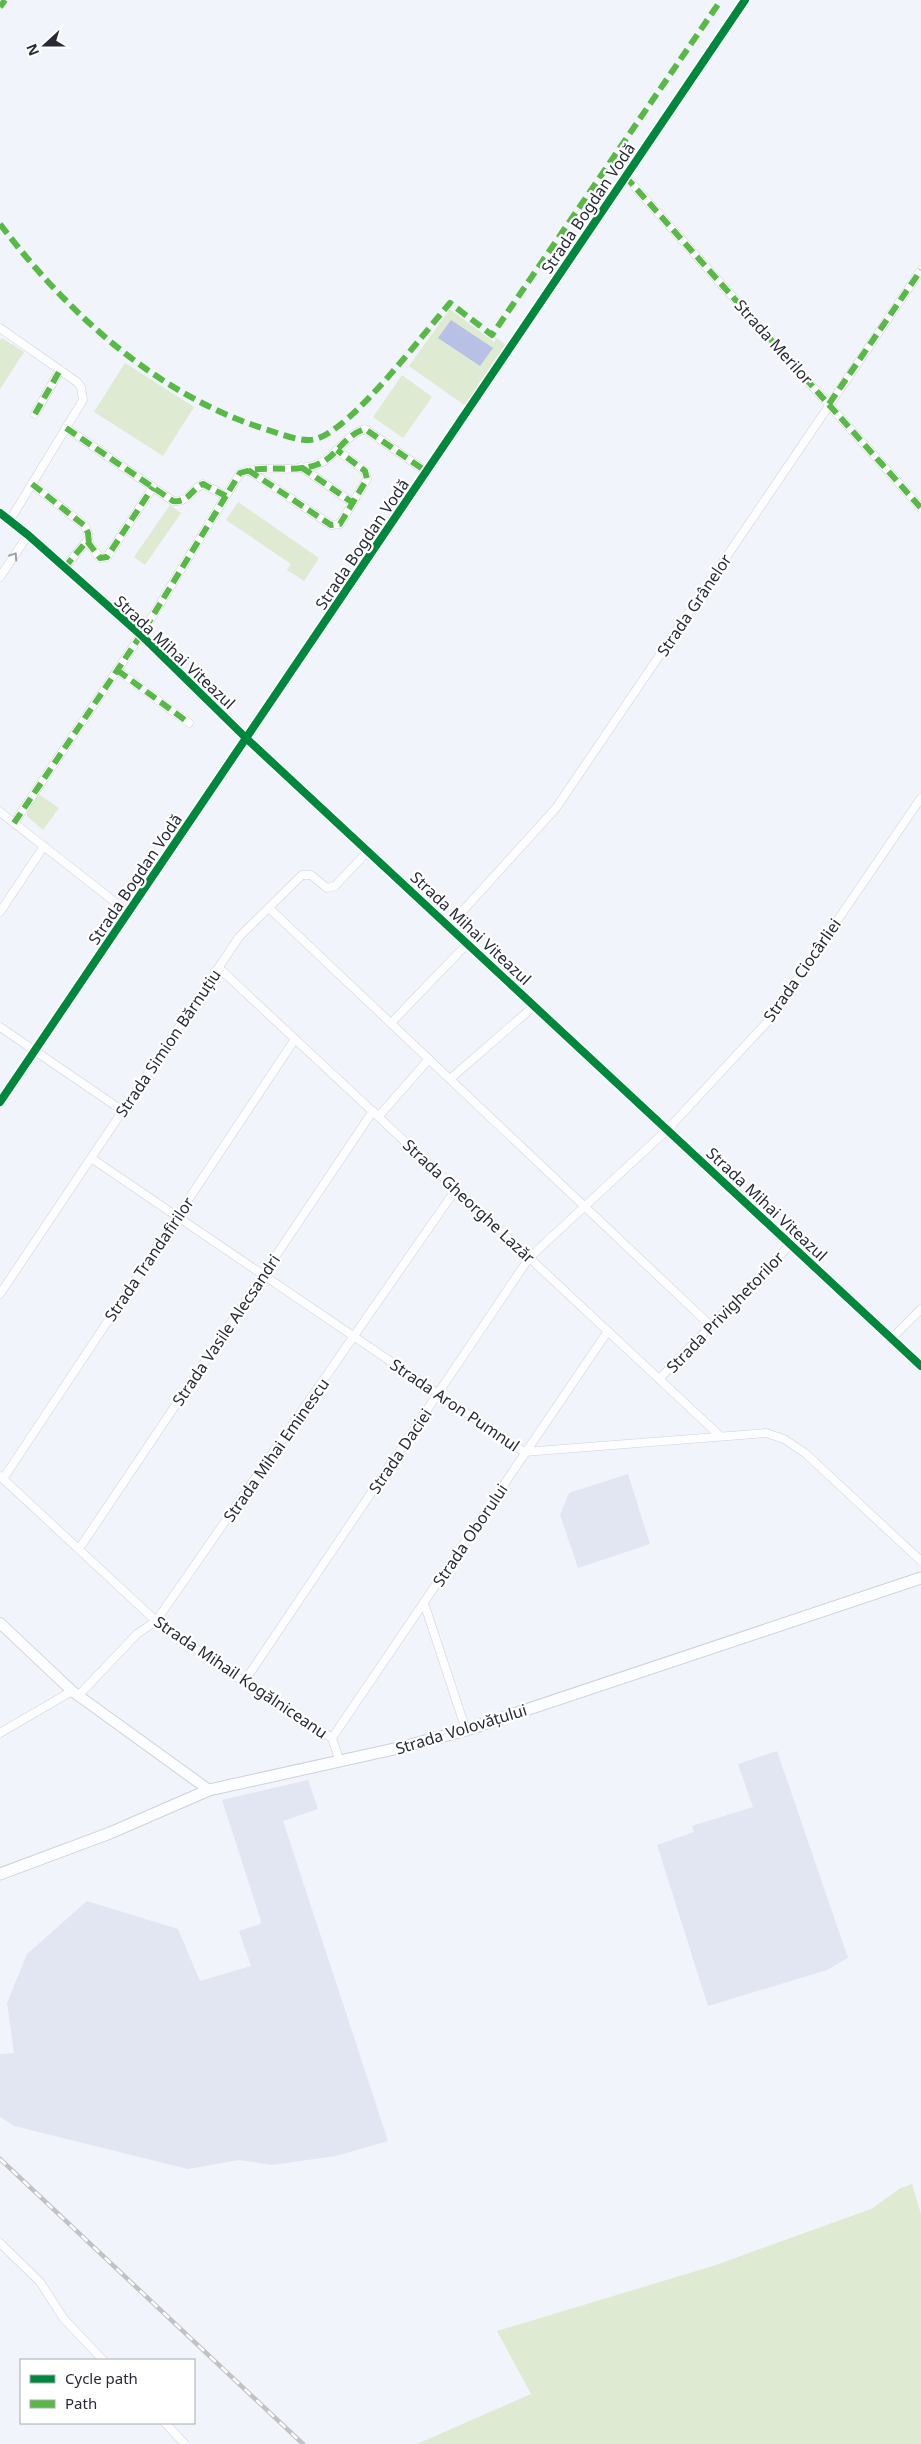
<svg xmlns="http://www.w3.org/2000/svg" width="921" height="2444" font-family="'Noto Sans',sans-serif">
<style>
.built{fill:#e2e5f2}
.green{fill:#deead2}
.water{fill:#b9c0e5}
.lines{fill:none;stroke-linecap:round;stroke-linejoin:round}
.minor-casing{stroke:#cfd1db;stroke-width:9}
.tertiary-casing{stroke:#cfd1db;stroke-width:12}
.secondary-casing{stroke:#cfd1db;stroke-width:13}
.minor{stroke:#fdfdff;stroke-width:8}
.tertiary{stroke:#fdfdff;stroke-width:10}
.secondary{stroke:#fdfdff;stroke-width:11}
.rail-casing{stroke:#c2c2c5;stroke-width:4.5}
.rail{stroke:#fff;stroke-width:2.5;stroke-dasharray:8;stroke-linecap:butt}
.quiet{stroke:#58b947;stroke-width:6;stroke-dasharray:12 6;stroke-linecap:butt}
.cycleway-casing{stroke:#fff;stroke-width:11}
.cycleway{stroke:#00873e;stroke-width:8}
.oneway{stroke:#9d9ea5}
.labels{text-anchor:middle;dominant-baseline:central;stroke-width:4.5;stroke-linejoin:round;paint-order:stroke}
.street-label{font-size:16px;fill:#282a37;stroke:#fff}
</style>
<rect width="100%" height="100%" fill="#f2f4fc"/>
<g class="built">
<polygon points="628,1474 650,1544 578,1568 560,1515 569,1493"/>
<polygon points="777,1751 848,1958 827,1970 708,2006 657,1845 694,1832 692,1826 753,1807 738,1764"/>
<polygon points="308,1780 318,1809 283,1821 388,2141 336,2156 272,2165 239,2160 188,2169 14,2126 0,2117 0,2054 14,2053 7,2003 27,1954 87,1901 178,1929 200,1981 251,1966 239,1931 260,1924 261,1921 222,1800"/>
</g>
<g class="green">
<polygon points="450,309 494,342 497,338 507,346 467,407 409,366"/>
<polygon points="2,338 24,352 0,389 0,340"/>
<polygon points="125,363 194,407 163,456 94,412"/>
<polygon points="402,375 432,397 403,438 373,417"/>
<polygon points="238,502 319,558 304,581 287,570 291,564 226,520"/>
<polygon points="170,505 181,513 145,565 134,557"/>
<polygon points="39,794 59,808 43,830 27,816 27,810"/>
<polygon points="912,2184 921,2214 921,2444 417,2444 531,2394 497,2331 713,2266 871,2209 901,2188"/>
</g>
<polygon class="water" points="451,320 493,348 480,366 438,338"/>
<g class="lines">
<g class="minor-casing">
<g id="minor">
<polyline points="625,176 921,508"/>
<polyline points="0,328 77,382 81,387 83,400 10,520"/>
<polyline points="35,414 60,370"/>
<path d="M66,428L173,501C189,503 191,489 203,484L226,496"/>
<polyline points="301,467 353,503"/>
<polyline points="248,470 331,525 340,524 367,479 365,471 337,450"/>
<polyline points="32,484 85,526 88,533 89,543 87,541"/>
<polyline points="0,513 28,535 141,635 247,739 921,1366"/>
<polyline points="64,568 87,541 100,558 107,557 153,487"/>
<polyline points="0,577 28,535"/>
<polyline points="117,670 189,723"/>
<polyline points="0,812 129,913"/>
<path d="M14,823L141,635L240,473C266,464 293,473 316,465C337,458 342,436 365,429L427,472"/>
<polyline points="269,908 711,1326"/>
<polyline points="0,912 44,846"/>
<polyline points="449,926 556,808 921,270"/>
<polyline points="219,968 719,1435"/>
<polyline points="391,1023 467,944"/>
<polyline points="0,1027 123,1111"/>
<polyline points="450,1079 534,1006"/>
<polyline points="0,1102 745,0"/>
<polyline points="379,1116 429,1059"/>
<polyline points="91,1158 524,1452 766,1433 784,1439 805,1453 921,1561"/>
<polyline points="0,1294 239,937 302,875 311,875 327,888 335,886 368,851"/>
<polyline points="891,1339 921,1309"/>
<polyline points="659,1379 790,1245"/>
<polyline points="0,1476 156,1621 244,1682 332,1738 340,1762"/>
<polyline points="3,1479 295,1039"/>
<polyline points="79,1549 373,1111"/>
<polyline points="424,1603 466,1730"/>
<polyline points="244,1682 529,1258 667,1130 770,1019 921,798"/>
<polyline points="78,1696 137,1634 156,1621 456,1189"/>
<polyline points="0,1733 72,1691"/>
<polyline points="332,1738 608,1331"/>
<polyline points="0,2243 40,2282 64,2319 103,2360"/>
<polyline points="165,2423 185,2444"/>
</g>
</g>
<g class="tertiary-casing">
<polyline id="tertiary" points="0,1623 72,1691 209,1790"/>
</g>
<g class="secondary-casing">
<polyline id="secondary" points="0,1874 110,1833 209,1790 403,1747 466,1730 921,1578"/>
</g>
<use href="#minor" class="minor"/>
<use href="#tertiary" class="tertiary"/>
<use href="#secondary" class="secondary"/>
<g class="rail-casing">
<polyline id="rail" points="0,2159 303,2444"/>
</g>
<use href="#rail" class="rail"/>
<g class="quiet">
<polyline points="0,7 5,0"/>
<polyline points="625,176 921,508"/>
<path d="M0,224C68,314 158,396 268,430C281,434 302,443 316,439C353,428 422,335 450,303L492,335L721,0"/>
<polyline points="829,404 921,270"/>
<polyline points="35,414 60,370"/>
<path d="M66,428L173,501C189,503 191,489 203,484L226,496"/>
<polyline points="301,467 353,503"/>
<polyline points="248,470 331,525 340,524 367,479 365,471 337,450"/>
<polyline points="32,484 85,526 88,533 89,543 87,541"/>
<polyline points="64,568 87,541 100,558 107,557 153,487"/>
<polyline points="117,670 189,723"/>
<path d="M14,823L141,635L240,473C266,464 293,473 316,465C337,458 342,436 365,429L427,472"/>
</g>
<g class="cycleway-casing">
<g id="cycleway">
<polyline points="0,513 28,535 141,635 247,739 921,1366"/>
<polyline points="0,1102 745,0"/>
</g>
</g>
<use href="#cycleway" class="cycleway"/>
</g>
<defs><path id="oneway-chevron" d="M-2-3.5L2.5 0L-2 3.5" fill="none" stroke-width="1.6" stroke-linecap="round" stroke-linejoin="round" transform="scale(1.25)"/></defs>
<use class="oneway" href="#oneway-chevron" transform="translate(14 556) rotate(-56)"/>
<g class="labels">
<g class="street-label">
<text transform="translate(588 208) rotate(-56)">Strada Bogdan Vodă</text>
<text transform="translate(774 342) rotate(48)">Strada Merilor</text>
<text transform="translate(362 544) rotate(-56)">Strada Bogdan Vodă</text>
<text transform="translate(694 605) rotate(-56)">Strada Grânelor</text>
<text transform="translate(175 652) rotate(43)">Strada Mihai Viteazul</text>
<text transform="translate(135 879) rotate(-56)">Strada Bogdan Vodă</text>
<text transform="translate(471 928) rotate(43)">Strada Mihai Viteazul</text>
<text transform="translate(802 970) rotate(-55)">Strada Ciocârliei</text>
<text transform="translate(168 1043) rotate(-56)">Strada Simion Bărnuțiu</text>
<text transform="translate(469 1201) rotate(43)">Strada Gheorghe Lazăr</text>
<text transform="translate(767 1204) rotate(43)">Strada Mihai Viteazul</text>
<text transform="translate(149 1259) rotate(-56)">Strada Trandafirilor</text>
<text transform="translate(725 1312) rotate(-46)">Strada Privighetorilor</text>
<text transform="translate(226 1330) rotate(-56)">Strada Vasile Alecsandri</text>
<text transform="translate(455 1405) rotate(34)">Strada Aron Pumnul</text>
<text transform="translate(276 1450) rotate(-55)">Strada Mihai Eminescu</text>
<text transform="translate(400 1451) rotate(-56)">Strada Daciei</text>
<text transform="translate(470 1535) rotate(-56)">Strada Oborului</text>
<text transform="translate(241 1677) rotate(34)">Strada Mihail Kogălniceanu</text>
<text transform="translate(461 1729) rotate(-17)">Strada Volovățului</text>
</g>
</g>
<rect x="20" y="2359" width="175" height="65" fill="#ffffff" stroke="#a9aaaf"/>
<rect x="30" y="2375" width="25" height="8" fill="#00873e" stroke="#a9aaaf"/>
<text x="65" y="2384" font-size="15" fill="#282a37">Cycle path</text>
<rect x="30" y="2400" width="25" height="8" fill="#58b947" stroke="#a9aaaf"/>
<text x="65" y="2409" font-size="15" fill="#282a37">Path</text>
<g transform="translate(45 45) rotate(249)" stroke="#ffffff" stroke-width="4" paint-order="stroke">
<path d="M0-4L9 19L0 12L-9 19Z" fill="#282a37"/>
<text y="-8" font-size="14" font-weight="bold" text-anchor="middle" fill="#282a37">N</text>
</g>
</svg>
